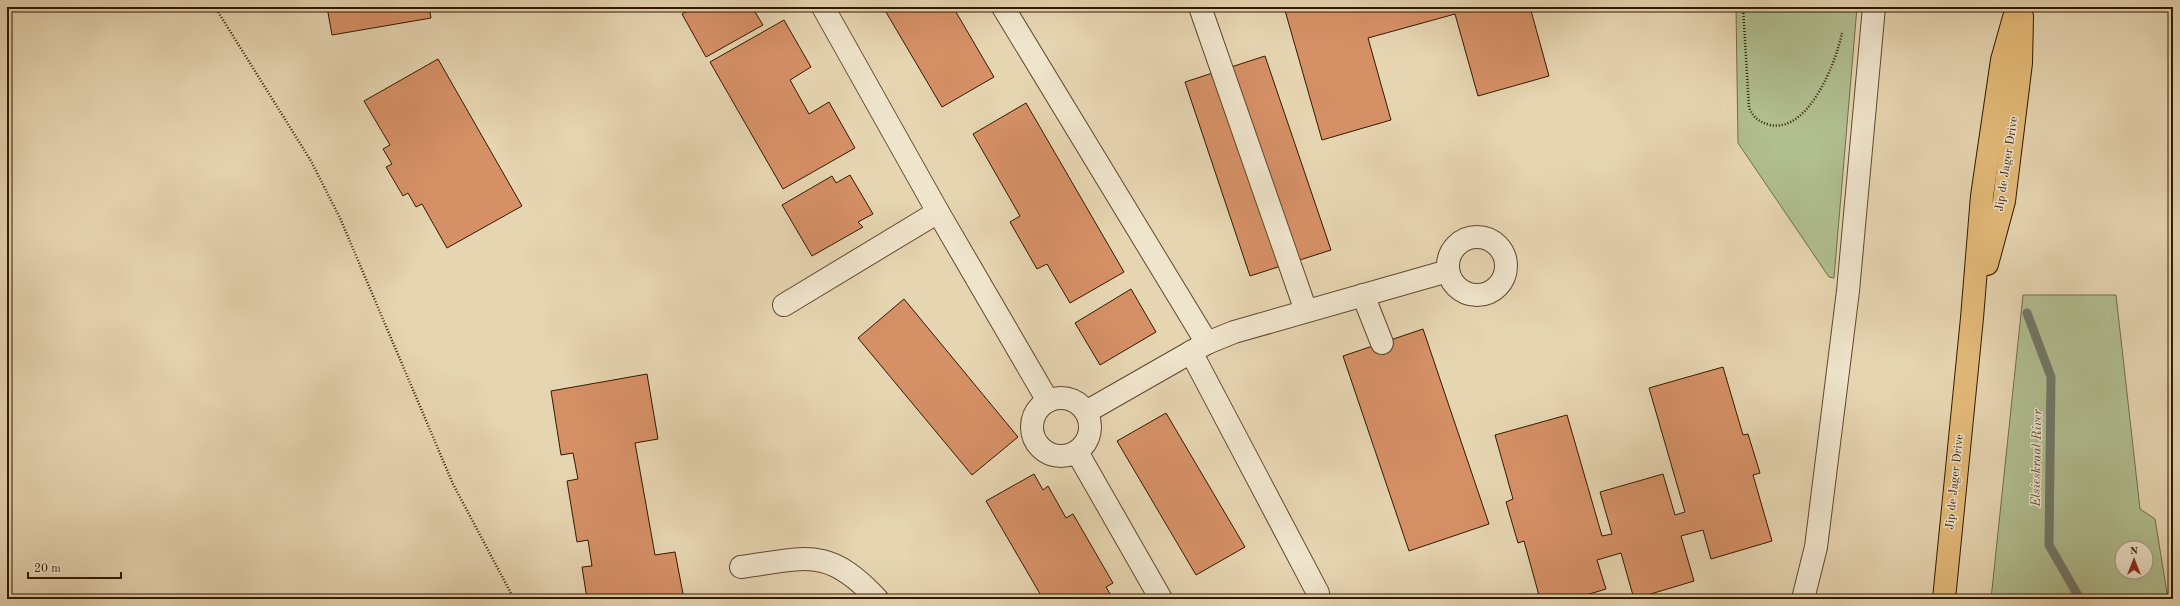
<svg xmlns="http://www.w3.org/2000/svg" width="2180" height="606" font-family="'Old Standard TT',serif">
<style>
.green{fill:#b0be90;stroke:#726c48;fill-rule:evenodd}
.lines{fill:none;stroke-linecap:round;stroke-linejoin:round}
.stream{stroke:#6f786a;stroke-width:9}
.building{fill:#d69066;stroke:#331900}
.minor-casing{stroke:#60482c;stroke-width:24}
.major-casing{stroke:#331900;stroke-width:24}
.path{stroke:#331900;stroke-width:2.5;stroke-dasharray:1 2;stroke-linecap:butt}
.minor{stroke:#efe4cc;stroke-width:22}
.major{stroke:#e3ba78;stroke-width:22}
.labels{text-anchor:middle;dominant-baseline:central;stroke-width:3;stroke-linejoin:round;paint-order:stroke}
.street-label{font-size:12px;fill:#331900;stroke:#efe4cc}
.water-label{font-size:13px;font-style:italic;fill:#514935;stroke:#efe4cc}
</style>
<rect width="100%" height="100%" fill="#e6d5b1"/>
<filter id="stains"><feTurbulence type="fractalNoise" baseFrequency=".005" numOctaves="4"/><feColorMatrix values="0 0 0 0 .2 0 0 0 0 .09 0 0 0 0 .02 0 0 0 .5 -.17"/></filter>
<radialGradient id="worn" r=".72"><stop offset=".6" stop-color="#630" stop-opacity="0"/><stop offset="1" stop-color="#630" stop-opacity=".3"/></radialGradient>
<g class="green">
<polygon points="1736,7 1857,7 1834,278 1829,277 1738,143"/>
<path d="M2023,295H2116L2140,509L2155,519L2168,599H1991ZM2122,548H2146V572H2122Z"/>
</g>
<g class="lines">
<polyline class="stream" points="2027,313 2051,377 2049,545 2080,599"/>
</g>
<g class="building">
<polygon points="327,7 429,7 431,18 332,35"/>
<polygon points="694,7 752,7 763,25 706,57 682,14"/>
<polygon points="883,7 953,7 994,77 942,107"/>
<polygon points="1284,7 1530,7 1549,76 1478,96 1455,14 1368,38 1391,120 1322,140"/>
<polygon points="784,20 811,67 790,80 809,114 829,102 855,148 783,189 710,62"/>
<polygon points="1265,56 1331,250 1250,276 1185,82"/>
<polygon points="438,59 522,206 447,248 422,204 416,207 408,193 403,196 386,167 392,164 383,149 390,145 364,101"/>
<polygon points="1026,103 1124,272 1070,303 1047,264 1037,269 1010,222 1020,216 973,134"/>
<polygon points="850,175 873,214 858,222 863,227 812,256 782,205 832,176 836,183"/>
<polygon points="1131,289 1156,332 1100,365 1075,323"/>
<polygon points="904,299 1018,437 972,475 858,338"/>
<polygon points="1423,329 1489,524 1409,551 1343,356"/>
<polygon points="1723,367 1743,435 1748,434 1760,473 1753,475 1772,541 1711,559 1703,530 1681,536 1694,581 1634,599 1621,553 1597,560 1606,589 1573,599 1540,599 1524,541 1518,543 1506,502 1513,499 1495,435 1567,415 1602,536 1612,534 1600,492 1663,474 1675,515 1685,512 1649,388"/>
<polygon points="647,374 658,439 635,443 655,555 675,552 684,599 587,599 582,567 592,566 588,540 577,542 567,481 578,479 573,453 561,455 551,391"/>
<polygon points="1166,413 1245,547 1196,575 1117,441"/>
<polygon points="1034,474 1043,490 1048,486 1066,518 1073,514 1113,583 1106,587 1113,599 1043,599 986,501"/>
</g>
<g class="lines">
<g class="minor-casing">
<g id="minor">
<polyline points="823,7 938,212 1048,401"/>
<polyline points="1003,7 1207,343"/>
<polyline points="1200,7 1306,311"/>
<circle cx="1477" cy="266" r="29"/>
<polyline points="1363,295 1382,343"/>
<polyline points="784,305 938,212"/>
<polyline points="1191,352 1318,593"/>
<circle cx="1061" cy="427" r="29"/>
<polyline points="1086,412 1207,343 1234,332 1448,271"/>
<polyline points="1077,452 1161,599"/>
<path d="M741,567C806,558 828,546 877,599"/>
<polyline points="1803,599 1816,547 1848,291 1874,7"/>
</g>
</g>
<g class="major-casing">
<g id="major">
<polyline points="1987,264 2004,201 2021,63 2022,16"/>
<polyline points="1944,599 1972,318 1982,196 2002,60 2017,7"/>
</g>
</g>
<g class="path">
<polyline points="215,7 311,161 340,218 453,484 514,599"/>
<path d="M1743,7L1749,108C1754,118 1759,122 1770,125C1809,133 1836,62 1842,33"/>
</g>
<use href="#minor" class="minor"/>
<use href="#major" class="major"/>
</g>
<g class="labels">
<g class="street-label">
<text transform="translate(2007 164) rotate(-81)">Jip de Jager Drive</text>
<text transform="translate(1955 482) rotate(-84)">Jip de Jager Drive</text>
</g>
<g class="water-label">
<text transform="translate(2037 458) rotate(-89)">Elsieskraal River</text>
</g>
</g>
<rect width="2180" height="606" fill="none" stroke="#e6d5b1" stroke-width="24"/>
<rect x="8" y="8" width="2164" height="590" fill="none" stroke="#331900" stroke-width="2"/>
<rect x="12" y="12" width="2156" height="582" fill="none" stroke="#331900"/>
<g transform="translate(2134 560)"><circle r="19" fill="#efe4cc" stroke="#a4937a"/>
<path d="M0-3L7 15L0 10L-7 15Z" fill="#8f2418"/>
<text y="-6" font-size="11" font-weight="bold" text-anchor="middle" fill="#331900">N</text>
</g>
<path d="M28 572v6h93v-6" fill="none" stroke="#331900" stroke-width="2"/>
<text x="34" y="572" font-size="12" fill="#331900" stroke="#efe4cc" stroke-width="3" paint-order="stroke">20 m</text>
<rect width="100%" height="100%" filter="url(#stains)"/>
<rect width="100%" height="100%" fill="url(#worn)"/>
</svg>
